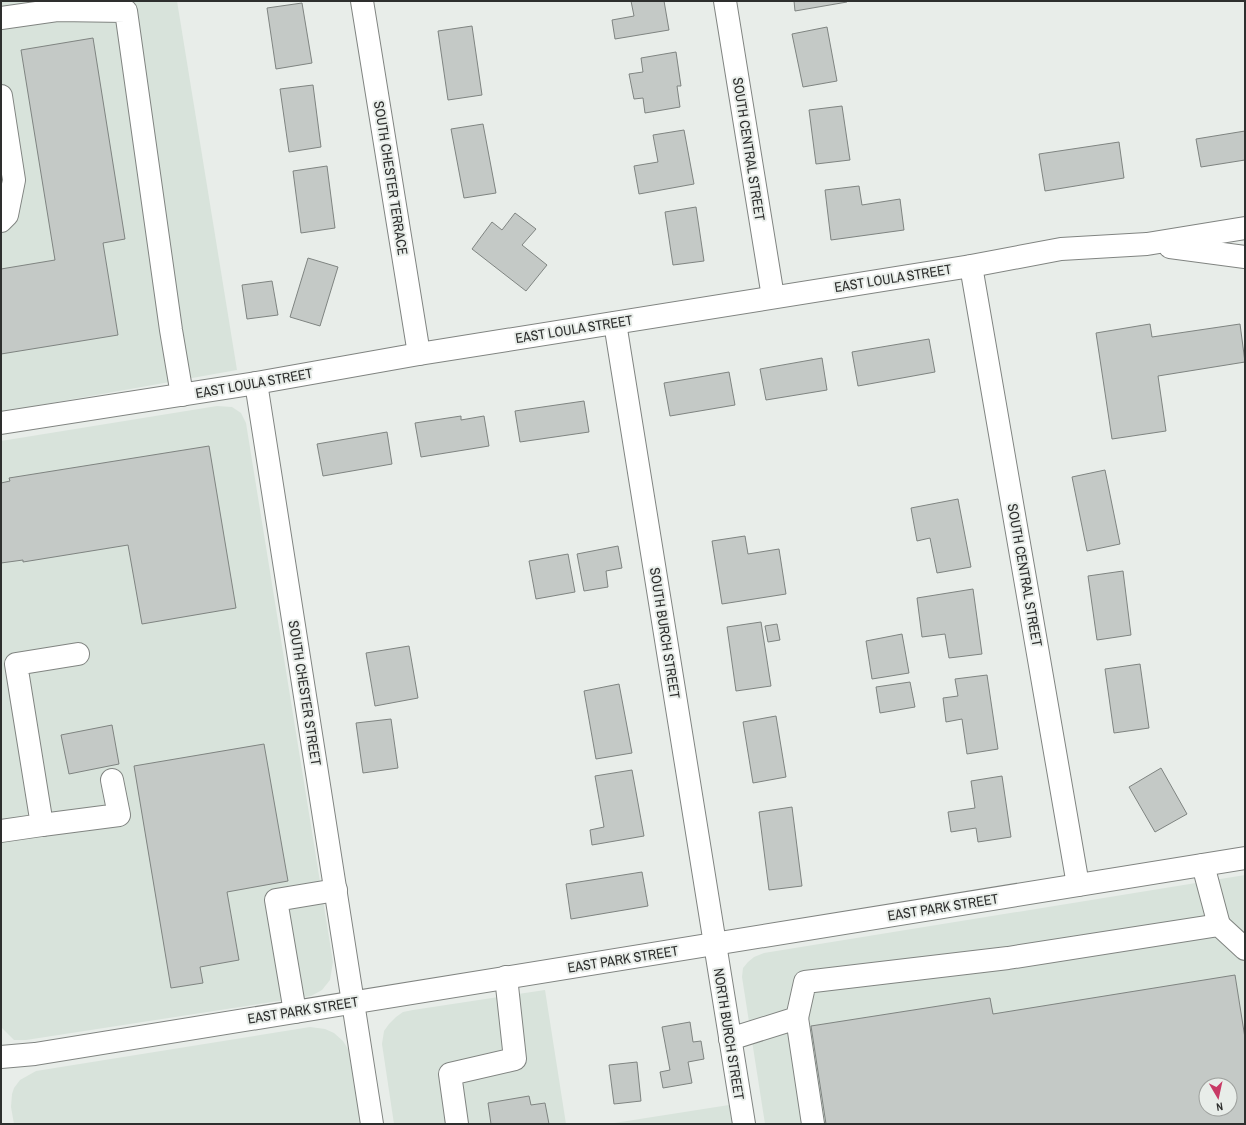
<svg xmlns="http://www.w3.org/2000/svg" width="1246" height="1125" font-family="'Archivo Narrow',sans-serif">
<style>
.built{fill:#d8e3db;fill-rule:evenodd}
.building{fill:#c4c9c6;stroke:#7f8481;fill-rule:evenodd}
.lines{fill:none;stroke-linecap:round;stroke-linejoin:round}
.minor-casing{stroke:#808481;stroke-width:24}
.minor{stroke:#fff;stroke-width:22}
.labels{text-anchor:middle;dominant-baseline:central;stroke-width:4;stroke-linejoin:round;paint-order:stroke}
.street-label{font-size:14px;fill:#2e2f2e;stroke:#e8ede9}
</style>
<rect width="100%" height="100%" fill="#e8ede9"/>
<g class="built">
<polygon points="1,1 177,1 237,370 1,412"/>
<polygon points="217,406 232,407 241,413 246,423 333,962 330,980 322,990 311,996 26,1040 14,1040 1,1027 1,441"/>
<path d="M1245,875V1124H765L742,977L743,968L748,962L754,957L764,953ZM1206,1085H1230V1109H1206Z"/>
<polygon points="545,990 566,1124 394,1124 382,1044 384,1031 389,1024 396,1017 403,1012 413,1010"/>
<polygon points="310,1027 325,1029 334,1033 343,1041 348,1049 351,1063 361,1124 14,1124 11,1107 12,1094 14,1088 20,1080 36,1071"/>
<polygon points="729,1105 732,1124 608,1124"/>
</g>
<g class="building">
<polygon points="631,1 664,1 669,30 615,39 612,20 634,16"/>
<polygon points="794,1 847,1 847,2 795,11"/>
<polygon points="302,3 312,63 276,69 267,8"/>
<polygon points="472,26 482,95 448,100 438,31"/>
<polygon points="827,27 837,81 803,87 792,34"/>
<polygon points="93,38 125,239 103,243 118,335 1,354 1,269 55,260 21,50"/>
<polygon points="676,52 681,86 677,86 680,107 645,113 643,98 634,99 629,74 643,72 641,58"/>
<polygon points="313,85 321,147 289,152 280,89"/>
<polygon points="842,106 850,160 816,164 809,110"/>
<polygon points="483,124 496,193 464,198 451,129"/>
<polygon points="684,130 694,184 639,194 634,166 658,162 653,135"/>
<polygon points="1245,131 1245,160 1201,167 1196,139"/>
<polygon points="1119,142 1124,178 1045,191 1039,154"/>
<polygon points="327,166 335,228 301,233 293,171"/>
<polygon points="859,186 862,205 900,199 904,230 831,240 825,190"/>
<polygon points="696,207 704,261 673,265 665,212"/>
<polygon points="515,213 536,229 522,245 547,265 526,291 472,249 492,222 502,230"/>
<polygon points="308,258 338,267 320,326 290,317"/>
<polygon points="272,281 278,315 247,319 242,285"/>
<polygon points="1150,324 1152,337 1240,324 1245,362 1158,376 1166,431 1112,439 1096,333"/>
<polygon points="929,339 935,372 858,386 852,352"/>
<polygon points="822,358 827,390 766,400 760,369"/>
<polygon points="729,372 735,405 670,416 664,383"/>
<polygon points="584,401 589,432 520,442 515,411"/>
<polygon points="461,416 461,420 484,416 489,446 421,457 415,423"/>
<polygon points="387,432 392,464 323,476 317,444"/>
<polygon points="209,446 236,608 142,624 128,545 23,562 23,560 1,563 1,483 10,481 9,478"/>
<polygon points="1105,470 1120,544 1087,551 1072,477"/>
<polygon points="958,499 971,567 937,573 930,538 917,541 911,508"/>
<polygon points="745,536 748,554 779,549 786,594 722,604 712,541"/>
<polygon points="618,546 622,568 606,571 608,587 584,591 577,554"/>
<polygon points="568,554 575,592 536,599 529,561"/>
<polygon points="1123,571 1131,635 1097,640 1088,576"/>
<polygon points="973,589 982,654 949,658 945,634 922,637 917,598"/>
<polygon points="761,622 771,686 736,691 727,627"/>
<polygon points="777,624 780,640 768,642 765,626"/>
<polygon points="902,634 909,673 872,679 866,641"/>
<polygon points="409,646 418,698 375,706 366,653"/>
<polygon points="1140,664 1149,728 1114,733 1105,669"/>
<polygon points="987,675 998,749 967,754 962,719 946,722 943,698 958,696 955,679"/>
<polygon points="910,682 915,707 880,713 876,687"/>
<polygon points="619,684 632,753 596,759 584,691"/>
<polygon points="776,716 786,777 753,783 743,722"/>
<polygon points="391,719 398,768 363,773 356,723"/>
<polygon points="112,725 119,764 69,774 61,735"/>
<polygon points="264,744 288,881 227,892 239,960 200,967 203,983 171,988 134,766"/>
<polygon points="1161,768 1187,814 1155,832 1129,787"/>
<polygon points="632,770 644,836 592,845 590,830 604,827 595,776"/>
<polygon points="1002,776 1011,837 978,842 976,828 951,832 948,812 975,808 971,781"/>
<polygon points="792,807 802,886 769,890 759,812"/>
<polygon points="642,872 648,906 571,919 566,884"/>
<path d="M1235,975L1245,1038V1124H826L811,1026L990,998L993,1014ZM1206,1085H1230V1109H1206Z"/>
<polygon points="690,1022 693,1042 701,1041 704,1059 688,1062 692,1083 663,1088 660,1072 670,1070 662,1027"/>
<polygon points="637,1062 641,1101 614,1104 609,1065"/>
<polygon points="529,1096 531,1105 545,1103 549,1124 491,1124 488,1103"/>
</g>
<g class="lines">
<g class="minor-casing">
<g id="minor">
<polyline points="362,1 419,354"/>
<polyline points="725,1 773,297"/>
<polyline points="1,18 57,10 126,11 171,330 182,395"/>
<polyline points="1,96 14,180 7,215 1,221"/>
<polyline points="1170,247 1245,257"/>
<polyline points="971,266 1078,885"/>
<polyline points="615,323 744,1124"/>
<polyline points="256,383 372,1124"/>
<polyline points="1,423 256,383 419,354 971,266 1061,249 1147,244 1245,228"/>
<polyline points="42,825 119,815 112,780"/>
<polyline points="1,831 42,825 16,664 78,654"/>
<polyline points="1203,865 1219,925"/>
<polyline points="295,1012 276,900 336,890"/>
<polyline points="797,1018 813,1124"/>
<polyline points="730,1039 797,1018 805,982 1008,958 1219,925 1245,949"/>
<polyline points="1,1057 35,1054 1245,858"/>
<polyline points="457,1124 450,1074 515,1059 506,977"/>
</g>
</g>
<use href="#minor" class="minor"/>
</g>
<g class="labels">
<g class="street-label">
<text transform="translate(749 149) rotate(81)">SOUTH CENTRAL STREET</text>
<text transform="translate(391 178) rotate(81)">SOUTH CHESTER TERRACE</text>
<text transform="translate(893 278) rotate(-9)">EAST LOULA STREET</text>
<text transform="translate(574 329) rotate(-9)">EAST LOULA STREET</text>
<text transform="translate(254 383) rotate(-10)">EAST LOULA STREET</text>
<text transform="translate(1025 575) rotate(80)">SOUTH CENTRAL STREET</text>
<text transform="translate(665 633) rotate(81)">SOUTH BURCH STREET</text>
<text transform="translate(305 693) rotate(81)">SOUTH CHESTER STREET</text>
<text transform="translate(943 907) rotate(-9)">EAST PARK STREET</text>
<text transform="translate(623 959) rotate(-9)">EAST PARK STREET</text>
<text transform="translate(303 1010) rotate(-9)">EAST PARK STREET</text>
<text transform="translate(729 1034) rotate(81)">NORTH BURCH STREET</text>
</g>
</g>
<rect width="1246" height="1125" fill="none" stroke="#2e2f2e" stroke-width="4"/>
<g transform="translate(1218 1097) rotate(171)"><circle r="19" fill="#e8ede9" stroke="#9ea19e"/>
<path d="M0-3L7 15L0 10L-7 15Z" fill="#c83a66"/>
<text y="-6" font-size="11" font-weight="bold" text-anchor="middle" fill="#2e2f2e">N</text>
</g>
</svg>
